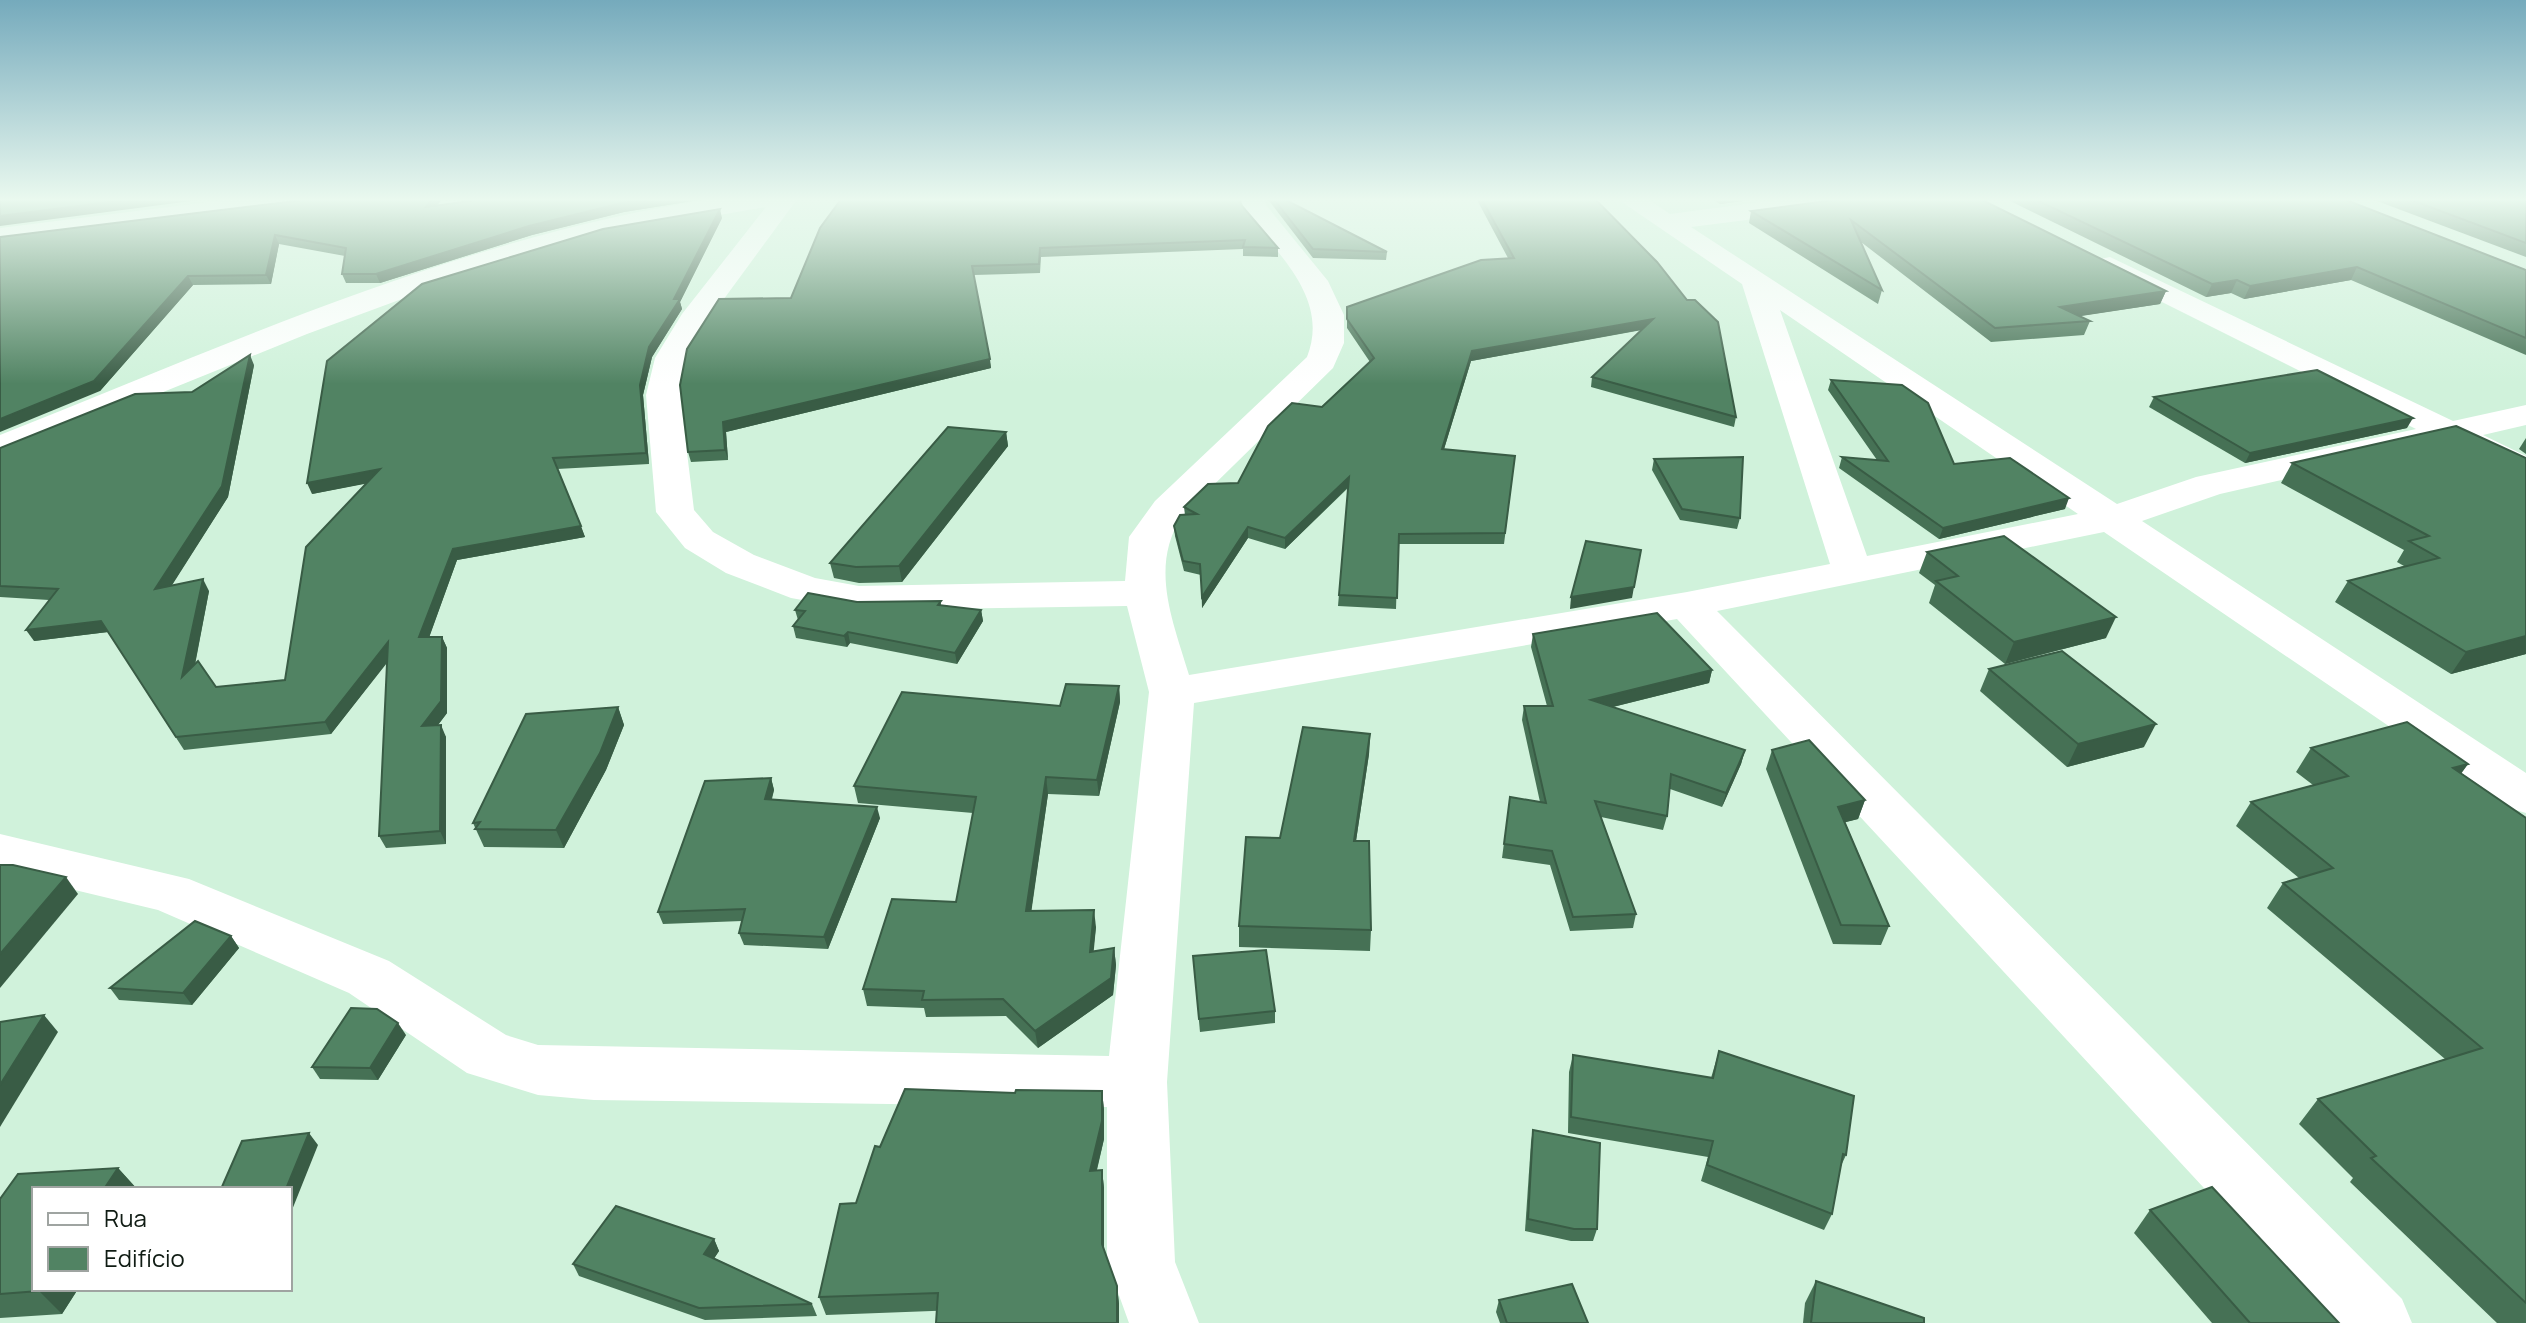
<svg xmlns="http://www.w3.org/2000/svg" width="2526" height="1323" font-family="Manrope,sans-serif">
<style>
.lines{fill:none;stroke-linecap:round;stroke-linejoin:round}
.minor{fill:#fff;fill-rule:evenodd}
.wall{fill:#467155}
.shaded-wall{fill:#395c45}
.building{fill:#518363;stroke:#395c45;stroke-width:2}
</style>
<rect width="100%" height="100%" fill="#d0f2db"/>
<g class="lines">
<g class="minor">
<polygon points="241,198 319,198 307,206 0,244 0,228"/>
<path d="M718,198H798L707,322L687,358L680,395L694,510L713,532L754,555L815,578L859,586L1125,581L1129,537L1155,501L1307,357C1326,309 1294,270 1263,234C1253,223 1241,213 1238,198H1264L1266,205L1328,281L1344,315V343L1333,368L1182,516C1149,567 1173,621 1189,675L1687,592L1830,564L1742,284L1616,198H1646L1670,214L1792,198H1869L1857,206L1691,227L2117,504L2196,477L2416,429L2100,271L2096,265L2100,259L2110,257L2453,421L2526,405V425L2483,435L2526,456V481L2445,443L2220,494L2142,521L2526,773V813L2509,808L2104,532L1717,611L2402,1299L2412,1323H2329L1677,619L1194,703L1167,1082L1175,1262L1199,1323H1129L1107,1262V1107L594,1100L538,1095L467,1073L349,993L158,910L0,872V834L189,879L389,961L506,1035L538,1045L1109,1056L1149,692L1127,606L859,610L791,598L726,573L685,548L656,512L646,395L655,358L682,314L766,207L605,235L456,279L307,334L0,458V435C234,342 467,235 718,198ZM1780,310L2078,514L1867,556Z"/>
</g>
</g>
<g class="wall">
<polygon points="491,198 711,198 624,212 532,235 380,283 346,283 342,274 345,256 279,244 271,284 193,285 100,391 0,237 437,205"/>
<polygon points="1267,198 1282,198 1387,252 1386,260 1313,258"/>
<polygon points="1476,198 1594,198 1736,417 1734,427 1591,387 1592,377 1642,330 1471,361 1444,449 1515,456 1504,544 1398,544 1396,609 1338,606 1348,488 1285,549 1248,538 1202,608 1201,575 1184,571 1175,536 1174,526 1185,515 1184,507 1238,483 1370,362 1347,328 1347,307 1508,258"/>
<polygon points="1710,198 1765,198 1720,204"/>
<polygon points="1849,198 2166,291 2160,304 2079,316 2090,321 2084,335 1991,342 1861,242 1882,290 1878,304 1749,223 1751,211"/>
<polygon points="2004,198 2341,198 2526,270 2526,355 2351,280 2244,299 2231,293 2206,297"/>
<polygon points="2369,198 2526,198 2526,257"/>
<polygon points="1242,206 1278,248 1278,257 1243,256 1243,249 1041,257 1040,273 974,275 991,368 726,432 728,460 691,462 688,452 791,298"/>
<polygon points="722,218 680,302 682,309 652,357 643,395 649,464 557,469 585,537 457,560 429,637 442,637 447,648 447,713 438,725 446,737 446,844 386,848 379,836 387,662 331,734 184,750 108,632 34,641 49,600 0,597 0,448 192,392 254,365 228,497 171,586 209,591 195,665 216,687 285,680 367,483 312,494"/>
<polygon points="1831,380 1954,464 2065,509 1939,539 1839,468 1842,457 1877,460 1828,390"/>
<polygon points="2154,397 2407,428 2245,463 2149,407"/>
<polygon points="1006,432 1008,446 902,582 859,583 834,578 830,563"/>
<polygon points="2526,438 2526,454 2519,449"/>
<polygon points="2526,458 2526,654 2451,674 2335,602 2348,581 2404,566 2397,562 2404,550 2281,483 2292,463"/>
<polygon points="1654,459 1740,518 1737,529 1680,520 1652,470"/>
<polygon points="1927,552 2106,638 2005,664 1929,603 1935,585 1919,573"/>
<polygon points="941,601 941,605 981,610 983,621 957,664 850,643 847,647 796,638 793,626 798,620 795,610 857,602"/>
<polygon points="1533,634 1712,670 1709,683 1613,707 1745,750 1741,764 1722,807 1670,789 1667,816 1663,830 1601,817 1636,914 1633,928 1570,931 1550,865 1502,858 1510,797 1540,802 1522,720 1524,706 1547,706 1531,647"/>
<polygon points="1989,669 2144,747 2067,767 1980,691"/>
<polygon points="1119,686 1120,702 1099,796 1048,794 1031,911 1096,927 1093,951 1114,948 1116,965 1113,995 1038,1048 1006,1016 926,1017 924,1008 867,1006 863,989 956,902 973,813 858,803 854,786 1060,706"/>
<polygon points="618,707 624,725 606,770 564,848 484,847 473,823"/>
<polygon points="1370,734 1369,754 1356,841 1371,930 1370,951 1239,947 1239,926 1280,838"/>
<polygon points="2311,748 2468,764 2461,773 2526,818 2526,1323 2497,1323 2350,1182 2353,1178 2299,1124 2318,1099 2445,1059 2267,908 2283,883 2299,878 2236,826 2251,802 2313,785 2296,772"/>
<polygon points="1772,750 1865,800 1858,819 1845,822 1889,926 1881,945 1833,944 1766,769"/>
<polygon points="771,778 774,790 772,799 880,818 828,949 744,945 739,933 742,921 663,924 658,912"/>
<polygon points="231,936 239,948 192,1005 119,1000 110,988"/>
<polygon points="1193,956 1275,1011 1275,1023 1200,1032"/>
<polygon points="406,1035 378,1080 320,1079 312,1067"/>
<polygon points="1719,1051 1846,1155 1840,1168 1832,1214 1824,1230 1701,1181 1708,1157 1568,1133 1569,1072 1573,1055 1711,1078"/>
<polygon points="1102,1091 1104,1110 1104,1139 1097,1170 1102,1170 1104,1188 1104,1250 1117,1286 1119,1304 826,1315 819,1297 856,1203 880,1147 1015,1093"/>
<polygon points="1533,1130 1597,1229 1593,1241 1571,1241 1525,1231 1531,1142"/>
<polygon points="118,1168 137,1189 34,1189 34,1289 78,1289 62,1314 0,1318 0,1199 18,1174"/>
<polygon points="2150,1210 2339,1323 2212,1323 2134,1233"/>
<polygon points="714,1239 719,1251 714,1258 812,1304 817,1316 705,1320 579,1276 573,1264"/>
<polygon points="1816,1281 1924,1323 1803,1323 1805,1303"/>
<polygon points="1499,1300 1588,1323 1500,1323 1496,1312"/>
</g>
<g class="shaded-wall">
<polygon points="141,198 214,198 0,226 0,216"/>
<polygon points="433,198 443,198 429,216 426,207"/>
<polygon points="653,198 711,198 624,212 532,235 380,283 376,274 529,226 622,203"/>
<polygon points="1721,198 1765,198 1720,204"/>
<polygon points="720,209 722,218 680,302 682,309 652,357 643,395 649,464 646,453 640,385 649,347"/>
<polygon points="275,235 279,244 271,284 266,275"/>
<polygon points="2357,267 2351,280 2244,299 2250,286"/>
<polygon points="188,276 193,285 100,391 0,432 0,419"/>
<polygon points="2237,280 2231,293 2206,297 2212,284"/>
<polygon points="2166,291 2160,304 2055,320 2060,307"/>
<polygon points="1653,319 1651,328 1471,361 1441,459 1442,449 1472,351"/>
<polygon points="250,355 254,365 228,497 162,601 155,589"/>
<polygon points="990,359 991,368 726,432 728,460 725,450 723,422"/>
<polygon points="2413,418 2407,428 2245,463 2250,453"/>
<polygon points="1006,432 1008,446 902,582 899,566"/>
<polygon points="380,469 385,480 312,494 307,483"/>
<polygon points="1349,477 1348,487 1285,549 1285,538"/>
<polygon points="2069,498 2065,509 1939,539 1943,528"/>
<polygon points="581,526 585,537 457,560 425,649 419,637 453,549"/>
<polygon points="1248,527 1248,538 1202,608 1202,597"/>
<polygon points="203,579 209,591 190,689 182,677"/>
<polygon points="1634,587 1632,598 1570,609 1571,597"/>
<polygon points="981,610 983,621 957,664 955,653"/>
<polygon points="2116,617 2106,638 2005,664 2014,642"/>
<polygon points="101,621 108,632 34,641 26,630"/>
<polygon points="848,632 850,643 847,647 844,636"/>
<polygon points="2526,636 2526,654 2451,674 2466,652"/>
<polygon points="442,637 447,648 447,713 428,738 422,726"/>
<polygon points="388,642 394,654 331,734 325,722"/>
<polygon points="1712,670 1709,683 1588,713 1591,700"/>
<polygon points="1119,686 1120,702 1099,796 1097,780"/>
<polygon points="618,707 624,725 606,770 564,848 556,830"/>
<polygon points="2156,724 2144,747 2067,767 2078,744"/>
<polygon points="441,725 446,737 446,844 440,831"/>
<polygon points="1370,734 1369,754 1353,861 1354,841"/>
<polygon points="1745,750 1741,764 1722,807 1726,793"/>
<polygon points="2468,764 2451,788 2453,768"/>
<polygon points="1046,777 1048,794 1029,928 1026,911"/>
<polygon points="771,778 774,790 768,810 765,799"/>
<polygon points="1865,800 1858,819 1831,826 1838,807"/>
<polygon points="877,807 880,818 828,949 824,937"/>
<polygon points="66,877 78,894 0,988 0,954"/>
<polygon points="1094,910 1096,927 1092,969 1090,952"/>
<polygon points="231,936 239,948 192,1005 183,993"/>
<polygon points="1114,948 1116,965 1113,995 1038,1048 1035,1031"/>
<polygon points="44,1015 58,1032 0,1127 0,1085"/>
<polygon points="398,1023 406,1035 378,1080 370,1068"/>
<polygon points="1102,1091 1104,1110 1104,1139 1092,1189 1090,1171"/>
<polygon points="309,1133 318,1145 290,1215 290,1189 286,1189"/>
<polygon points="118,1168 137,1189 104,1189"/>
<polygon points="1102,1170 1104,1188 1104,1262 1102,1244"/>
<polygon points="714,1239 719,1251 710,1265 704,1254"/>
<polygon points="1117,1286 1119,1304 1119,1323 1117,1323"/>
<polygon points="41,1289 78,1289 62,1314 39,1291"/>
</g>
<g class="building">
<polygon points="0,198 141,198 0,216"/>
<polygon points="306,198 433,198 426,207 492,198 653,198 622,203 529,226 376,274 342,274 346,248 275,235 266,275 188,276 94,381 0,419 0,237 304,200"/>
<polygon points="842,198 1239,198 1242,206 1278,248 1243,247 1245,240 1040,248 1039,264 972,266 990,359 723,422 725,450 688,452 680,385 687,349 719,299 791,298 820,228"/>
<polygon points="1273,198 1282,198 1387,252 1313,249"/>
<polygon points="1481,198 1594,198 1657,262 1687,300 1695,300 1718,322 1736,417 1592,377 1653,319 1472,351 1442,449 1515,456 1505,533 1399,534 1397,598 1339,595 1349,477 1285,538 1248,527 1202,597 1200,564 1183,561 1174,526 1180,515 1197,514 1184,507 1208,484 1238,483 1268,426 1292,403 1322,407 1374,358 1347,319 1347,307 1481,260 1514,258"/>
<polygon points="1849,198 1978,198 2166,291 2060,307 2090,321 1995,328 1851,220 1882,290 1751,211"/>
<polygon points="2032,198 2341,198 2526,270 2526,338 2357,267 2250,286 2237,280 2212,284"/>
<polygon points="2406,198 2526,198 2526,243"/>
<polygon points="720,209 674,299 680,299 649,347 640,385 646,453 553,458 581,526 453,549 419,637 442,637 441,701 422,726 441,725 440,831 379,836 388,642 325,722 176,737 101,621 26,630 58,589 0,586 0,448 135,394 192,392 250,355 222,486 155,589 203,579 182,677 198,661 216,687 285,680 306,547 380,469 307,483 327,361 422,284 603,229"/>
<polygon points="2317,370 2413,418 2250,453 2154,397"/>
<polygon points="1831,380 1902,385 1928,403 1954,464 2010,458 2069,498 1943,528 1842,457 1888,461"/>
<polygon points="2456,426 2526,458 2526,636 2466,652 2348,581 2439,558 2409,541 2429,536 2292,463"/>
<polygon points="948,427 1006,432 899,566 856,567 830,563"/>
<polygon points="1743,457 1740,518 1682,509 1654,459"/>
<polygon points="2004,536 2116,617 2014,642 1936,581 1958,576 1927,552"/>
<polygon points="1586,541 1641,550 1634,587 1571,597"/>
<polygon points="808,593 857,602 941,601 938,605 981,610 955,653 848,632 844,636 793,626 805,611 795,610"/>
<polygon points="1657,613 1712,670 1591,700 1745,750 1726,793 1671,774 1667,816 1595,801 1636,914 1573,917 1552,851 1504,844 1510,797 1546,803 1524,706 1553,706 1533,634"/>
<polygon points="2062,651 2156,724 2078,744 1989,669"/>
<polygon points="1066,684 1119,686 1097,780 1046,777 1026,911 1094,910 1090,952 1114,948 1111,978 1035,1031 1003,999 922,1000 924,991 863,989 892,899 956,902 976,797 854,786 902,692 1060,706"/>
<polygon points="618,707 600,753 556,830 475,829 480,822 473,823 526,714"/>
<polygon points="2407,722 2468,764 2453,768 2526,818 2526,1303 2371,1158 2376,1156 2318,1099 2482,1048 2283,883 2333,868 2251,802 2348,776 2311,748"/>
<polygon points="1303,727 1370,734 1354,841 1369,841 1371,930 1239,926 1246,837 1280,838"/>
<polygon points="1809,740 1865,800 1838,807 1889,926 1841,925 1772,750"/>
<polygon points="771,778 765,799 877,807 824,937 739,933 745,909 658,912 705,781"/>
<polygon points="0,865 13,865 66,877 0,954"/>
<polygon points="195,921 231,936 183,993 110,988"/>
<polygon points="1266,950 1275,1011 1199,1019 1193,956"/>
<polygon points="351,1008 377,1009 398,1023 370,1068 312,1067"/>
<polygon points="44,1015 0,1085 0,1022"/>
<polygon points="1719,1051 1854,1096 1846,1155 1843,1154 1832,1214 1707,1165 1713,1141 1571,1117 1573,1055 1713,1078"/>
<polygon points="905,1089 1015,1093 1016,1090 1102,1091 1102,1121 1090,1171 1102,1170 1102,1244 1117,1286 1117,1323 936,1323 938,1293 819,1297 840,1204 856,1203 875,1146 880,1147"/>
<polygon points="1533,1130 1600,1143 1597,1229 1574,1229 1528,1219"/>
<polygon points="309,1133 286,1189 221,1189 242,1141"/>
<polygon points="118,1168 104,1189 34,1189 34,1289 41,1289 39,1291 0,1294 0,1199 18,1174"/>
<polygon points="2212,1187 2339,1323 2250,1323 2150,1210"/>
<polygon points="616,1206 714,1239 704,1254 812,1304 699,1308 573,1264"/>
<polygon points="1816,1281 1924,1318 1924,1323 1811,1323"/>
<polygon points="1572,1284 1588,1323 1507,1323 1499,1300"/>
</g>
<linearGradient id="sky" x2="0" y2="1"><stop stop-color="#75aabc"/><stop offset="0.52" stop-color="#eaf9ef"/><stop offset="1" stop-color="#eaf9ef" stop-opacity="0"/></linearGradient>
<rect width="2526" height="384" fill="url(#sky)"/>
<rect x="32" y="1187" width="260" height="104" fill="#ffffff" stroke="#9fa4a1" stroke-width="2"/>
<rect x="48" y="1213" width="40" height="12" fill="#ffffff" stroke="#9fa4a1" stroke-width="2"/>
<text x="104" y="1227" font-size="24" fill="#101c14">Rua</text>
<rect x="48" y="1247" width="40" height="24" fill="#518363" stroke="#9fa4a1" stroke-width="2"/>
<text x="104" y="1267" font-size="24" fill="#101c14">Edifício</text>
</svg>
